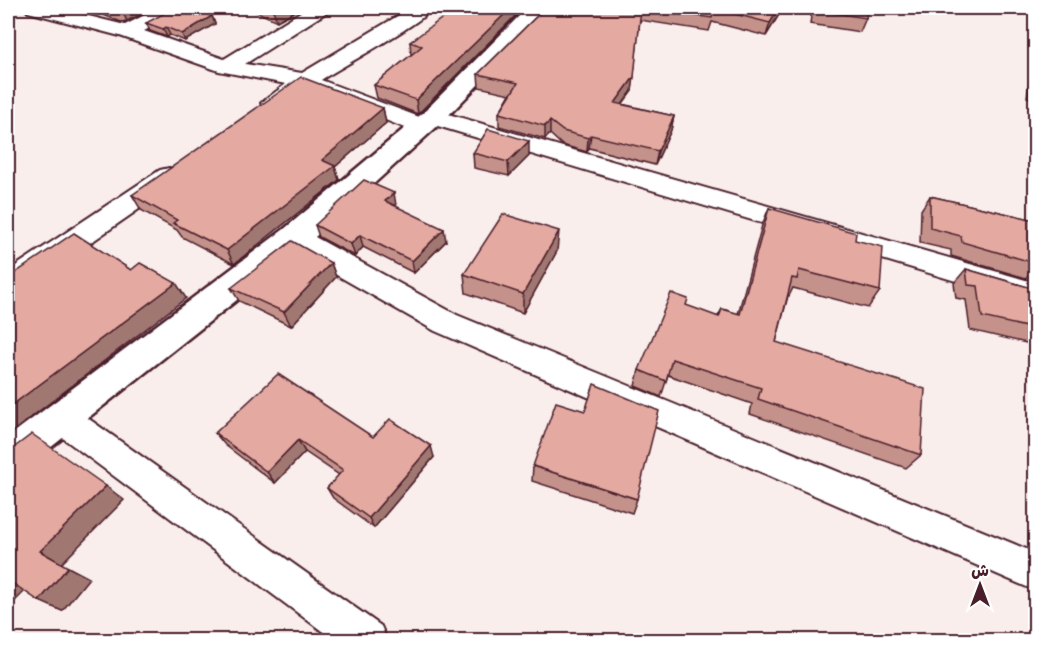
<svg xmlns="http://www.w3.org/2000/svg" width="1043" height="648" font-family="'Playpen Sans','Playpen Sans Arabic',sans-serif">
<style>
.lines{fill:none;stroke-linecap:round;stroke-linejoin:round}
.minor-casing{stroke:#4a1f2b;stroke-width:4}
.tertiary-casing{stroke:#4a1f2b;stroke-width:5}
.minor{fill:#fff;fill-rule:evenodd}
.tertiary{fill:#fff;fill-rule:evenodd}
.wall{fill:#c4928a;stroke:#4a1f2b;stroke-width:1.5}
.shaded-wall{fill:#a07771;stroke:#4a1f2b;stroke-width:1.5}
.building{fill:#e4aaa1;stroke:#4a1f2b;stroke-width:1.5}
</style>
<rect width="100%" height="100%" fill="#faeeec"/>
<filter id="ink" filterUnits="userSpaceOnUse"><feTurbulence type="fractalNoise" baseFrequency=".0167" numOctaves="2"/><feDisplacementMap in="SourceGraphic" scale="12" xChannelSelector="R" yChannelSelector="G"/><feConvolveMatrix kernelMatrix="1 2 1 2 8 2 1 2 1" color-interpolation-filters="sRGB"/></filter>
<g filter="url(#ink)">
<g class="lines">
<g class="minor-casing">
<g id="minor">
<path d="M25,8H56L125,25L159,8H182L180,12L144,31L224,59L307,8H329L327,12L245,64L302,73L411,8H432C425,21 340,68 321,80L422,118L425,112L433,110L441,112L1036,283V305L431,124L433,126L429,131L421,133L413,131L307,89C293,98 281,112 264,108L261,103L286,84L219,71L120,36L28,12Z"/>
<polygon points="169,168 178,170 181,176 178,182 18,293 8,296 8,271 160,170"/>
<polygon points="294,228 304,231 457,315 1036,553 1036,591 435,331 284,245 280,238 284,231"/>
<polygon points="60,402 72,407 381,626 387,640 334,640 48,427 43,417 48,407"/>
</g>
</g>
<g class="tertiary-casing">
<polygon id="tertiary" points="532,8 557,8 539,22 442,122 305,246 21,471 8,476 8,437 283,230 424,112 523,12"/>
</g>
<use href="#minor" class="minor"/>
<use href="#tertiary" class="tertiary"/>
</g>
<g class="wall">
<polygon points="86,8 155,8 127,21 121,22"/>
<polygon points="248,8 301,8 277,21"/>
<polygon points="545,8 783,8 766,36 712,22 709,31 640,20 632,91 622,104 674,116 671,130 655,165 589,148 587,152 562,145 550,134 545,139 499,126 499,113 510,94 479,87 478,74"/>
<polygon points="812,8 867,8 866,18 860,32 810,24"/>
<polygon points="521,10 418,114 377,98 374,85 411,55 410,42"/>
<polygon points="212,16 215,24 185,41 170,35 167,37 150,31 146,23"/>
<polygon points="1035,46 1035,100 1027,97"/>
<polygon points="383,108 386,123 335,167 339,180 234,264 182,237 177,230 141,210 132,195"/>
<polygon points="473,153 529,156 509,176 474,168"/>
<polygon points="930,196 1035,220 1035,277 1028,275 1026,278 951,256 951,250 920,243 921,210"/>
<polygon points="396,205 395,206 446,241 414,273 363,247 355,256 319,237 315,225"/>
<polygon points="769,208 855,240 880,291 868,308 793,288 789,296 788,296 776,342 921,455 906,468 750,414 752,404 668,375 661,397 635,386 639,370 718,316 722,309 738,314 762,225"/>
<polygon points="557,251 523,313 466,293 464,274"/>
<polygon points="331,263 336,277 291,326 239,301 231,288"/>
<polygon points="966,269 1035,289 1035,345 970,330 966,300 956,298 954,283"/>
<polygon points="215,433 373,437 434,457 374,528 333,498 327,488 339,475 305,452 275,483 225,445"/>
<polygon points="533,466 637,499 632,513 532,481"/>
</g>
<g class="shaded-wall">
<polygon points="123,8 155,8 127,21 121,9"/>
<polygon points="279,8 301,8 277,21 273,10"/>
<polygon points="511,8 528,8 521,10 418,114 416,100"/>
<polygon points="779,8 783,8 766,36 770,23"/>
<polygon points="212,16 215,24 185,41 182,34"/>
<polygon points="166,27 170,35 167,37 163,29"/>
<polygon points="634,77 632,91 614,116 615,103"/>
<polygon points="383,108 386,123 335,167 339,180 234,264 227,250 322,160"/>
<polygon points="674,116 671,130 655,165 658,151"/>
<polygon points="550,121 550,134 545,139 545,126"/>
<polygon points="591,135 589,148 587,152 588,138"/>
<polygon points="529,141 529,156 509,176 508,162"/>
<polygon points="394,193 396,205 388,213 385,201"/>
<polygon points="444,229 446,241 414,273 412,261"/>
<polygon points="559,231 557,251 523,313 523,294"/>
<polygon points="360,235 363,247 355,256 351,244"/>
<polygon points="331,263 336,277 291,326 284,312"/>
<polygon points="176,283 186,298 8,435 8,408"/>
<polygon points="298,440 305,452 275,483 267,472"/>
<polygon points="431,446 434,457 374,528 369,518"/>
<polygon points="106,486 124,500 61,564 40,551"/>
<polygon points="68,567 89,578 62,611 39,601"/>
<polygon points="8,580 27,589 8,608"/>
</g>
<g class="building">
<polygon points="174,8 188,8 212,16 182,34 166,27 163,29 146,23"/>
<polygon points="267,8 279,8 273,10"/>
<polygon points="456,8 511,8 416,100 374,85 422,46 410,42"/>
<polygon points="545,8 641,8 634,77 615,103 674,116 658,151 591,135 588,138 563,131 550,121 545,126 499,113 518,83 478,74"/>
<polygon points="642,8 779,8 770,23 715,9 712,18"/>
<polygon points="815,8 867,8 866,18 815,10"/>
<polygon points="301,77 383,108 322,160 335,166 227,250 173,223 177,220 132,195"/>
<polygon points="488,129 529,141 508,162 473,153"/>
<polygon points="364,180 394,193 385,201 444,229 412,261 360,235 351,244 315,225"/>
<polygon points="930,196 1035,220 1035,263 962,242 961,236 930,228"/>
<polygon points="769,208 856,233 855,240 883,247 880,291 799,270 797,279 792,278 776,342 925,389 921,455 758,399 761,388 672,359 666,381 639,370 671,293 688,299 686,305 719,317 722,309 740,314"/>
<polygon points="503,214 559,231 523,294 464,274"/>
<polygon points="74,233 131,270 140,263 176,283 8,408 8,278"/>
<polygon points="292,241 331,263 284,312 231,288"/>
<polygon points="966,269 1035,289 1035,329 982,317 978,286 968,285"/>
<polygon points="278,374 373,437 390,419 431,446 369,518 327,488 343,470 298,440 267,472 215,433"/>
<polygon points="594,384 659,411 637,499 533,466 556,402 585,411"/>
<polygon points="32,434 106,486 40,551 68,567 39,601 8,580 8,472 13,467 8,464 8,452"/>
</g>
</g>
<rect width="1043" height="648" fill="none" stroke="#fff" stroke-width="30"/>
<rect x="15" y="15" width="1013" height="618" fill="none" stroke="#4a1f2b" stroke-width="2" filter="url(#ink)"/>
<g transform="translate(980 585)" stroke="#ffffff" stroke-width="4.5" paint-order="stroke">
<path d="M0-4.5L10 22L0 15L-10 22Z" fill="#4a1f2b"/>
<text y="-9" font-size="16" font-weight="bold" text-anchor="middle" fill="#4a1f2b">ش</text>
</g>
</svg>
